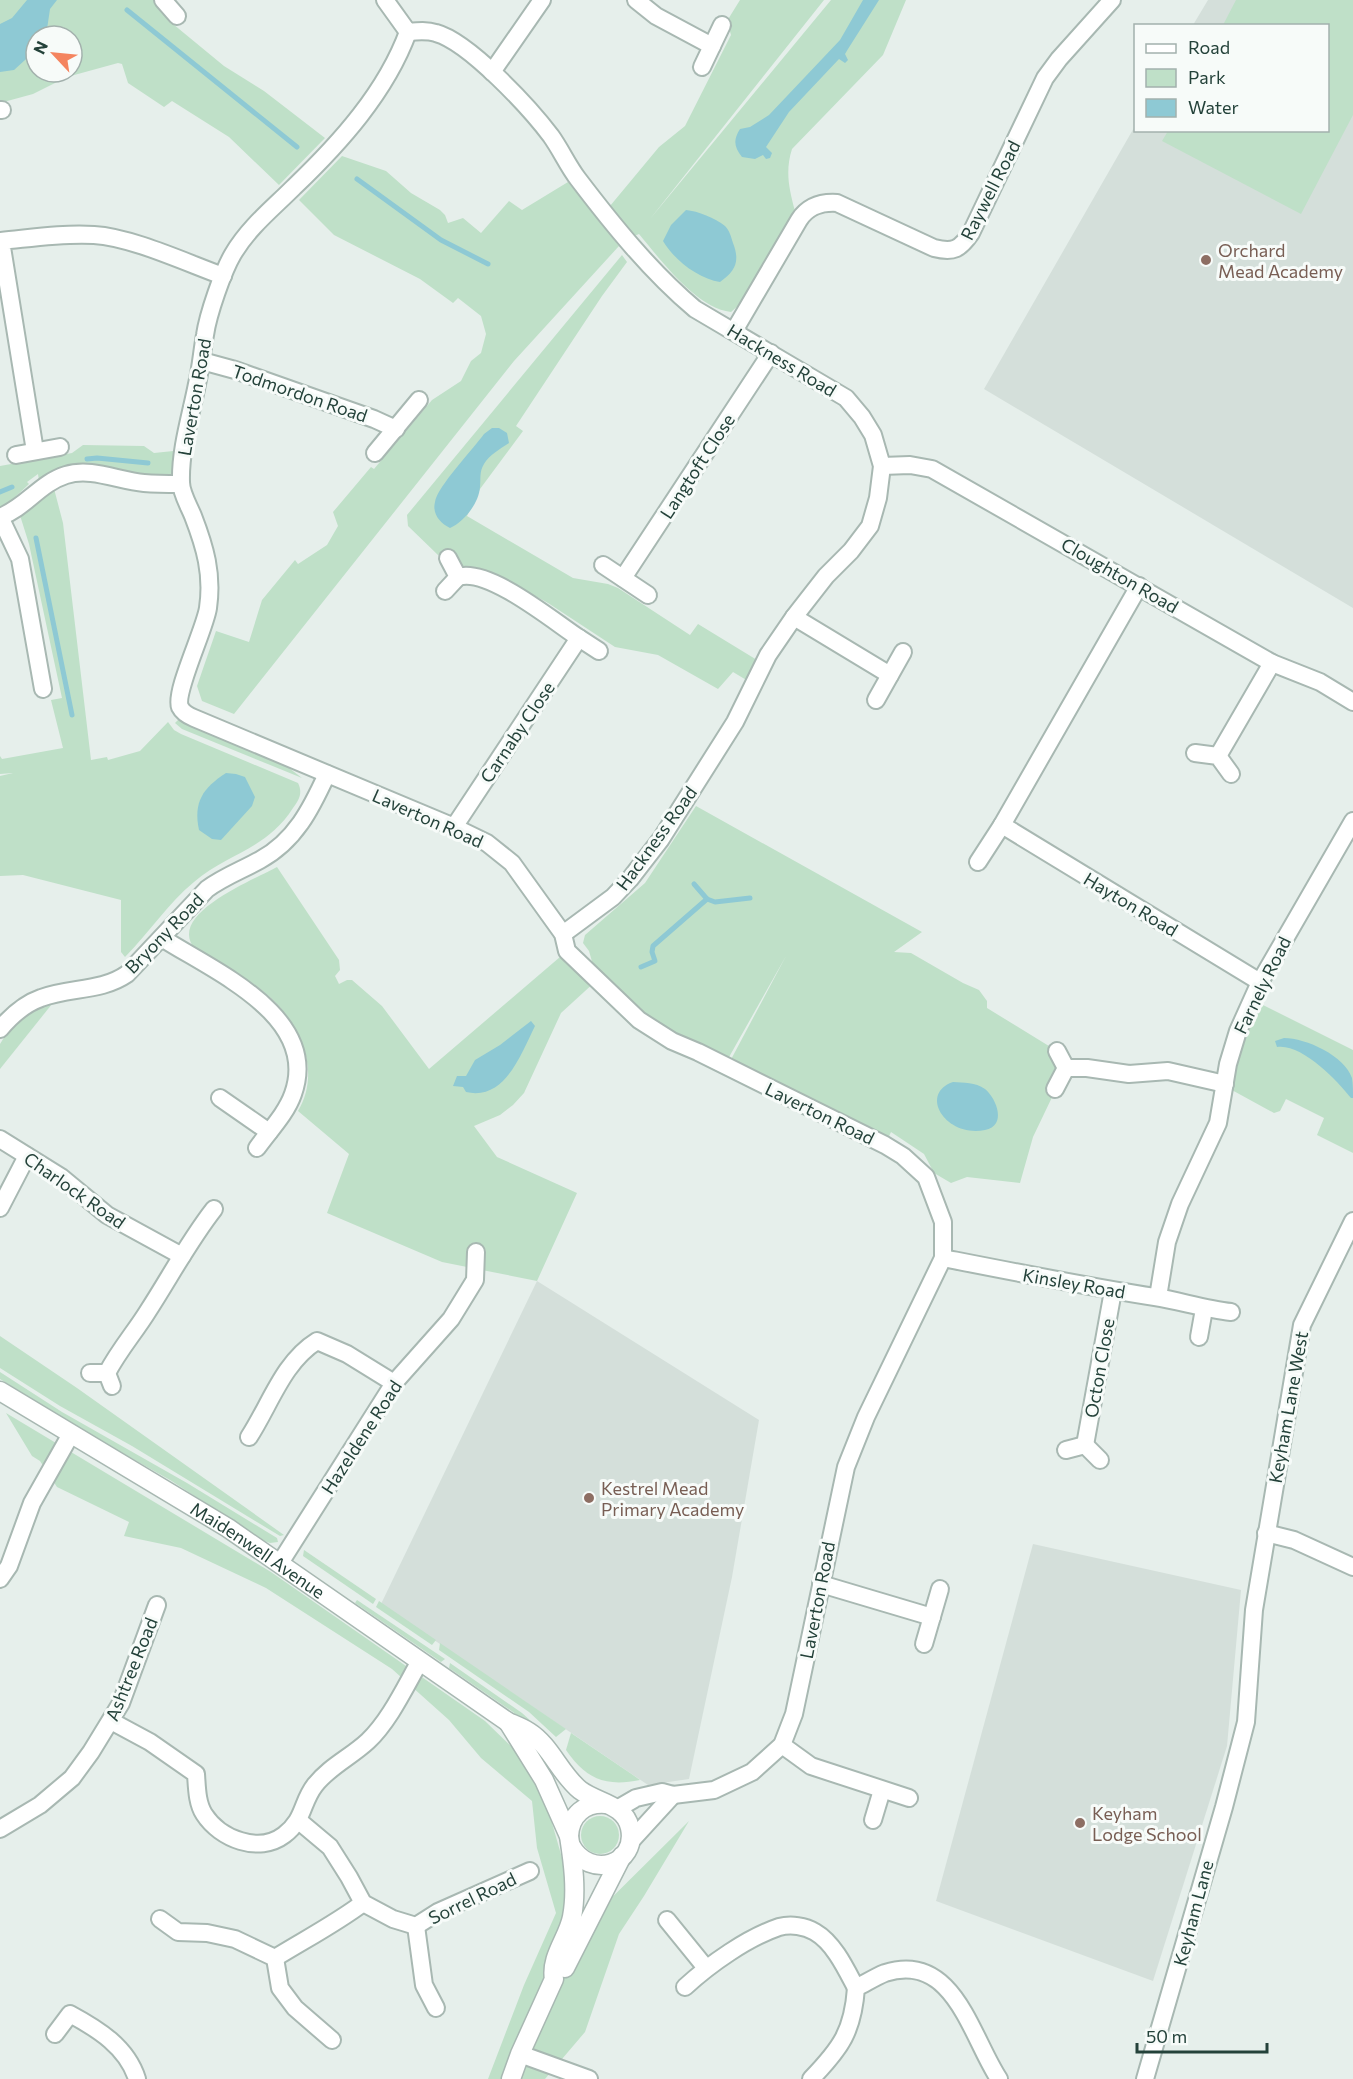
<svg xmlns="http://www.w3.org/2000/svg" width="1353" height="2079" font-family="Commissioner,sans-serif">
<style>
.built{fill:#d4dfda}
.green{fill:#bfe0c8;fill-rule:evenodd}
.water{fill:#8ec9d4}
.lines{fill:none;stroke-linecap:round;stroke-linejoin:round}
.stream{stroke:#8ec9d4;stroke-width:5}
.minor-casing{stroke:#a8b8b2;stroke-width:20}
.tertiary-casing{stroke:#a8b8b2;stroke-width:21}
.minor{stroke:#fff;stroke-width:16}
.tertiary{stroke:#fff;stroke-width:18}
.education-dot{fill:#8d6e63;stroke:#f7fbf9;stroke-width:2}
.labels{text-anchor:middle;dominant-baseline:central;stroke-width:6;stroke-linejoin:round;paint-order:stroke}
.street-label{font-size:18px;fill:#24423a;stroke:#f7fbf9}
.education-label{font-size:18px;fill:#785e54;stroke:#f7fbf9;text-anchor:start}
</style>
<rect width="100%" height="100%" fill="#e6efeb"/>
<g class="built">
<polygon points="1208,0 1353,0 1353,608 984,389 1135,126 1136,130 1328,130 1328,26 1193,25"/>
<polygon points="537,1281 759,1420 732,1577 689,1779 648,1785 381,1604"/>
<polygon points="1033,1544 1241,1590 1227,1746 1153,1981 936,1901"/>
</g>
<g class="green">
<path d="M0,0H154L173,24L224,66L264,91L325,138L279,185L229,137L172,101L164,107L128,83L122,64L118,63L67,77L33,94L0,103ZM36,36H72V72H36Z"/>
<path d="M740,0H824L650,219L831,0H906L883,55L792,149C785,171 789,189 795,211L739,305L731,312C696,308 660,259 639,234L627,239L605,212L659,147L685,126L731,35L727,21Z"/>
<polygon points="1236,0 1353,0 1353,115 1301,214 1162,141 1168,131 1328,130 1328,26 1223,25"/>
<polygon points="342,156 386,171 411,193 440,210 445,215 448,223 463,218 481,233 509,201 522,210 568,182 619,246 514,361 234,714 202,701 197,686 216,631 249,642 262,600 295,560 298,564 327,545 338,526 333,512 371,467 374,469 432,400 461,381 471,361 481,353 486,334 481,316 458,298 453,303 420,279 334,235 299,200"/>
<polygon points="622,255 627,262 602,296 516,426 523,431 480,489 467,516 573,578 608,584 618,588 690,635 698,624 757,660 748,681 733,672 718,689 658,655 615,647 548,603 501,577 463,566 451,549 438,555 408,526 407,515"/>
<path d="M83,445L144,446L154,453L183,450L181,484L108,476L52,481L63,523L91,760L107,757L108,760L140,751L168,722L174,730L181,734L298,783C303,793 299,800 293,808C266,850 229,852 194,882C168,903 149,933 125,957L121,952V900L23,875L0,876V776L13,773L0,774V756L2,759L63,748L51,700L62,698L29,544L18,509L40,488L38,474L27,482L29,484L11,501L0,508V466L72,453Z"/>
<polygon points="178,720 289,768 302,778 182,729 175,723"/>
<polygon points="696,806 922,932 894,952 911,953 963,983 979,990 987,1001 987,1008 1057,1051 1066,1068 1033,1137 1020,1183 967,1177 951,1183 934,1173 924,1154 891,1132 885,1145 727,1067 786,956 724,1066 670,1039 597,979 589,951 583,943 585,935 645,883"/>
<path d="M277,867L339,960L340,970L335,976L339,984L347,980H352L382,1006L429,1069L567,951L596,981L561,1013L524,1093L513,1105L500,1115L474,1126L497,1157L577,1193L537,1281L442,1262L327,1213L349,1154L298,1111C323,1069 298,1019 264,992C244,975 218,964 196,950C163,915 256,879 277,867Z"/>
<polygon points="56,999 0,1069 0,1044 5,1036 30,1011"/>
<polygon points="1261,1004 1353,1050 1353,1153 1317,1135 1324,1118 1286,1099 1280,1111 1274,1113 1230,1089 1245,1039"/>
<polygon points="0,1336 77,1388 284,1535 280,1536 132,1446 60,1406 0,1368"/>
<polygon points="0,1372 62,1412 187,1483 277,1538 278,1542 270,1543 264,1541 170,1480 73,1425 0,1379"/>
<polygon points="6,1413 271,1572 485,1721 519,1754 548,1809 566,1872 566,1943 689,1821 644,1896 619,1934 585,2032 545,2079 488,2079 524,1985 556,1913 537,1848 532,1801 481,1758 449,1720 392,1669 266,1588 181,1548 124,1536 129,1522 57,1487 40,1461 32,1456"/>
<polygon points="304,1550 376,1599 373,1604 303,1556"/>
<polygon points="357,1600 445,1659 441,1662 355,1603"/>
<polygon points="379,1601 436,1640 432,1645 376,1607"/>
<polygon points="440,1643 566,1729 556,1737 529,1712 439,1650"/>
<polygon points="450,1663 522,1713 552,1740 548,1744 513,1712 449,1668"/>
<path d="M571,1733L633,1775L640,1780C605,1787 586,1779 566,1750Z"/>
<circle cx="600" cy="1835" r="19"/>
</g>
<g class="water">
<polygon points="27,0 57,0 50,9 46,36 36,36 36,50 14,70 0,72 0,24 12,18"/>
<path d="M863,0H879L848,49L845,54L848,60L845,63L839,59L789,112L766,147L772,153L770,158L766,159L763,155L755,159L742,157C734,147 733,140 740,129L750,127L769,115L840,40Z"/>
<path d="M686,210C698,211 715,218 725,226C730,231 731,237 733,243C740,261 736,271 720,282C699,279 674,260 663,241L671,225Z"/>
<path d="M492,428H499L507,433L509,443C500,449 489,455 484,464C479,472 481,479 480,487C479,503 464,522 450,528C440,523 432,514 435,502C437,487 474,448 484,434Z"/>
<path d="M226,773L236,774L245,777L255,797L252,806L221,840L212,839L199,830C193,802 203,788 226,773Z"/>
<path d="M531,1021L535,1026C521,1054 505,1101 466,1092L463,1087L453,1086L457,1076H466L475,1060L500,1045Z"/>
<path d="M1284,1038C1306,1038 1345,1056 1352,1078C1353,1084 1353,1092 1353,1098H1351C1337,1080 1301,1043 1277,1047L1275,1041Z"/>
<path d="M953,1082C964,1083 975,1082 985,1089C997,1099 1007,1126 985,1130C946,1138 918,1094 953,1082Z"/>
</g>
<g class="lines">
<g class="stream">
<polyline points="127,10 297,147"/>
<polyline points="357,179 441,240 488,264"/>
<polyline points="87,459 97,458 148,463"/>
<polyline points="0,492 12,487"/>
<polyline points="36,538 72,715"/>
<polyline points="694,884 707,899 715,902 750,898"/>
<polyline points="641,967 655,961 652,952 653,946 707,899"/>
</g>
<g class="minor-casing">
<g id="minor">
<polyline points="163,0 177,16"/>
<path d="M385,0L408,32C418,31 427,30 436,33C469,42 530,108 551,136C561,150 568,166 578,179C613,225 651,272 695,309L846,398L862,417L873,435L882,466L878,498L870,526L851,551L826,576L794,617L768,655L735,722L661,839L630,879L613,897L563,934"/>
<polyline points="636,0 656,16 712,46"/>
<path d="M408,32C386,92 340,143 294,187C272,209 249,227 233,254C223,271 208,314 205,335C202,351 201,367 197,384C191,415 180,449 181,482C181,493 189,506 193,516C205,547 213,574 208,608C205,629 174,692 180,707C183,713 189,716 194,718L454,827L487,843L512,863L563,934L567,951L639,1020L672,1041L698,1052L885,1145L903,1156L926,1177L943,1222V1258L866,1417L846,1467L794,1714L782,1745L752,1772L714,1790L673,1795L662,1792L636,1798L617,1809"/>
<polyline points="702,67 722,25"/>
<polyline points="492,72 542,0"/>
<polyline points="0,110 2,110"/>
<path d="M734,331L799,220C808,206 821,202 837,203L934,248C954,253 960,249 971,233L1045,78L1059,59L1112,0"/>
<polyline points="202,361 235,370 374,419 396,429"/>
<path d="M35,451L1,241C32,238 63,233 94,235C131,237 187,263 223,276"/>
<polyline points="375,453 419,400"/>
<polyline points="16,455 60,447"/>
<polyline points="882,466 910,465 932,469 1272,663 1320,682 1353,702"/>
<path d="M0,517C25,508 40,483 66,475C91,467 119,481 144,483C156,484 168,484 181,484"/>
<polyline points="0,517 20,559 43,689"/>
<polyline points="603,565 648,595"/>
<polyline points="623,578 771,353"/>
<polyline points="445,591 458,577 448,558"/>
<polyline points="794,617 890,675"/>
<polyline points="579,638 599,651"/>
<polyline points="876,700 903,652"/>
<polyline points="1195,753 1218,756 1231,774"/>
<polyline points="1218,756 1272,663"/>
<polyline points="1002,825 1260,982"/>
<path d="M454,827L579,638C553,621 488,567 458,577"/>
<polyline points="978,862 1002,825 1139,586"/>
<path d="M162,938C213,971 321,1016 293,1094C286,1114 269,1131 257,1148"/>
<path d="M0,1029C11,1016 24,1004 41,998C70,987 101,992 127,974L207,889C223,877 242,870 260,860C295,841 311,809 327,774"/>
<polyline points="1057,1051 1066,1068 1087,1068 1129,1074 1168,1071 1225,1084"/>
<polyline points="1055,1089 1066,1068"/>
<polyline points="220,1098 269,1132"/>
<polyline points="0,1139 61,1177 107,1215 182,1256"/>
<polyline points="0,1208 27,1156"/>
<path d="M943,1258C1014,1272 1084,1286 1155,1297C1180,1301 1205,1309 1231,1312"/>
<polyline points="1158,1297 1167,1242 1180,1204 1218,1123 1228,1064 1238,1031 1260,982 1353,821"/>
<polyline points="1199,1337 1204,1309"/>
<polyline points="90,1373 107,1373 112,1386"/>
<path d="M107,1373C119,1350 135,1332 148,1311C170,1277 189,1241 214,1209"/>
<path d="M249,1437C270,1405 283,1362 317,1341L347,1354L394,1383"/>
<polyline points="1085,1445 1113,1291"/>
<polyline points="1066,1450 1085,1445 1100,1460"/>
<polyline points="1266,1533 1294,1540 1353,1567"/>
<polyline points="280,1563 394,1383 451,1319 475,1280 476,1252"/>
<polyline points="0,1579 9,1566 32,1503 71,1434"/>
<polyline points="821,1584 932,1617"/>
<polyline points="924,1644 940,1589"/>
<path d="M111,1721L150,1742L196,1774C197,1788 197,1803 204,1814C220,1839 259,1854 284,1835C305,1819 301,1803 315,1785C330,1766 351,1757 368,1741C390,1720 405,1687 420,1661"/>
<polyline points="782,1745 811,1766 909,1798"/>
<polyline points="873,1820 882,1790"/>
<polyline points="299,1821 330,1847 349,1877 363,1903 393,1919 416,1926 438,1912 530,1871"/>
<polyline points="0,1829 40,1805 72,1778 91,1752 121,1703 157,1605"/>
<polyline points="630,1842 673,1795"/>
<polyline points="160,1919 178,1932 207,1933 235,1939 275,1958 280,1988 295,2008 332,2040"/>
<polyline points="667,1920 706,1968"/>
<polyline points="416,1926 424,1985 436,2008"/>
<path d="M275,1958C304,1940 335,1924 363,1903"/>
<path d="M685,1987C710,1964 747,1938 779,1927C791,1924 805,1926 815,1932C834,1943 846,1969 856,1988"/>
<path d="M55,2034L70,2014C98,2029 127,2047 137,2079"/>
<polyline points="520,2054 589,2079"/>
<path d="M811,2079C841,2048 853,2031 856,1988C866,1983 875,1977 885,1973C954,1951 971,2037 999,2079"/>
<polyline points="1145,2079 1224,1807 1246,1722 1254,1610 1302,1325 1353,1221"/>
</g>
</g>
<g class="tertiary-casing">
<g id="tertiary">
<path id="s1" d="M0,1391L228,1528L508,1722C515,1725 523,1728 529,1732C551,1746 560,1774 580,1790C597,1803 625,1804 630,1828C638,1865 590,1880 571,1846"/>
<path d="M508,1722L544,1780L569,1836C573,1862 577,1891 572,1917C568,1938 550,1957 554,1979L520,2054L511,2079"/>
<path d="M569,1836C570,1815 585,1802 606,1804"/>
<polyline points="565,1968 622,1856"/>
</g>
</g>
<use href="#minor" class="minor"/>
<use href="#tertiary" class="tertiary"/>
</g>
<g class="education-dot">
<circle cx="1206" cy="260" r="6"/>
<circle cx="589" cy="1498" r="6"/>
<circle cx="1080" cy="1823" r="6"/>
</g>
<g class="labels">
<g class="street-label">
<text transform="translate(990 190) rotate(-63)">Raywell Road</text>
<text transform="translate(782 360) rotate(31)">Hackness Road</text>
<text transform="translate(300 393) rotate(19)">Todmordon Road</text>
<text transform="translate(194 397) rotate(-80)">Laverton Road</text>
<text transform="translate(697 466) rotate(-57)">Langtoft Close</text>
<text transform="translate(1120 575) rotate(30)">Cloughton Road</text>
<text transform="translate(517 732) rotate(-56)">Carnaby Close</text>
<text transform="translate(428 818) rotate(24)">Laverton Road</text>
<text transform="translate(656 838) rotate(-54)">Hackness Road</text>
<text transform="translate(1131 904) rotate(31)">Hayton Road</text>
<text transform="translate(164 933) rotate(-46)">Bryony Road</text>
<text transform="translate(1262 985) rotate(-64)">Farnely Road</text>
<text transform="translate(820 1113) rotate(26)">Laverton Road</text>
<text transform="translate(75 1190) rotate(35)">Charlock Road</text>
<text transform="translate(1074 1283) rotate(10)">Kinsley Road</text>
<text transform="translate(1099 1368) rotate(-80)">Octon Close</text>
<text transform="translate(1288 1407) rotate(-80)">Keyham Lane West</text>
<text transform="translate(361 1437) rotate(-57)">Hazeldene Road</text>
<text stroke="none"><textPath href="#s1" startOffset="303">Maidenwell Avenue</textPath></text>
<text transform="translate(817 1600) rotate(-79)">Laverton Road</text>
<text transform="translate(131 1669) rotate(-68)">Ashtree Road</text>
<text transform="translate(472 1898) rotate(-26)">Sorrel Road</text>
<text transform="translate(1193 1913) rotate(-75)">Keyham Lane</text>
</g>
<g class="education-label">
<text x="1218" y="250">Orchard<tspan x="1218" dy="21">Mead Academy</tspan></text>
<text x="601" y="1488">Kestrel Mead<tspan x="601" dy="21">Primary Academy</tspan></text>
<text x="1092" y="1813">Keyham<tspan x="1092" dy="21">Lodge School</tspan></text>
</g>
</g>
<rect x="1134" y="24" width="195" height="108" fill="#f7fbf9" stroke="#a3b1ad" stroke-width="1.5"/>
<rect x="1146" y="44" width="30" height="9" fill="#ffffff" stroke="#a3b1ad" stroke-width="1.5"/>
<text x="1188" y="54" font-size="18" fill="#24423a">Road</text>
<rect x="1146" y="69" width="30" height="18" fill="#bfe0c8" stroke="#a3b1ad" stroke-width="1.5"/>
<text x="1188" y="84" font-size="18" fill="#24423a">Park</text>
<rect x="1146" y="99" width="30" height="18" fill="#8ec9d4" stroke="#a3b1ad" stroke-width="1.5"/>
<text x="1188" y="114" font-size="18" fill="#24423a">Water</text>
<g transform="translate(54 54) rotate(296)"><circle r="28" fill="#f7fbf9" stroke="#a3b1ad" stroke-width="1.5"/>
<path d="M0-4.5L10 22L0 15L-10 22Z" fill="#f4845f"/>
<text y="-9" font-size="16" font-weight="bold" text-anchor="middle" fill="#24423a">N</text>
</g>
<path d="M1137 2043v9h130v-9" fill="none" stroke="#24423a" stroke-width="3"/>
<text x="1146" y="2043" font-size="18" fill="#24423a" stroke="#f7fbf9" stroke-width="4.5" paint-order="stroke">50 m</text>
</svg>
